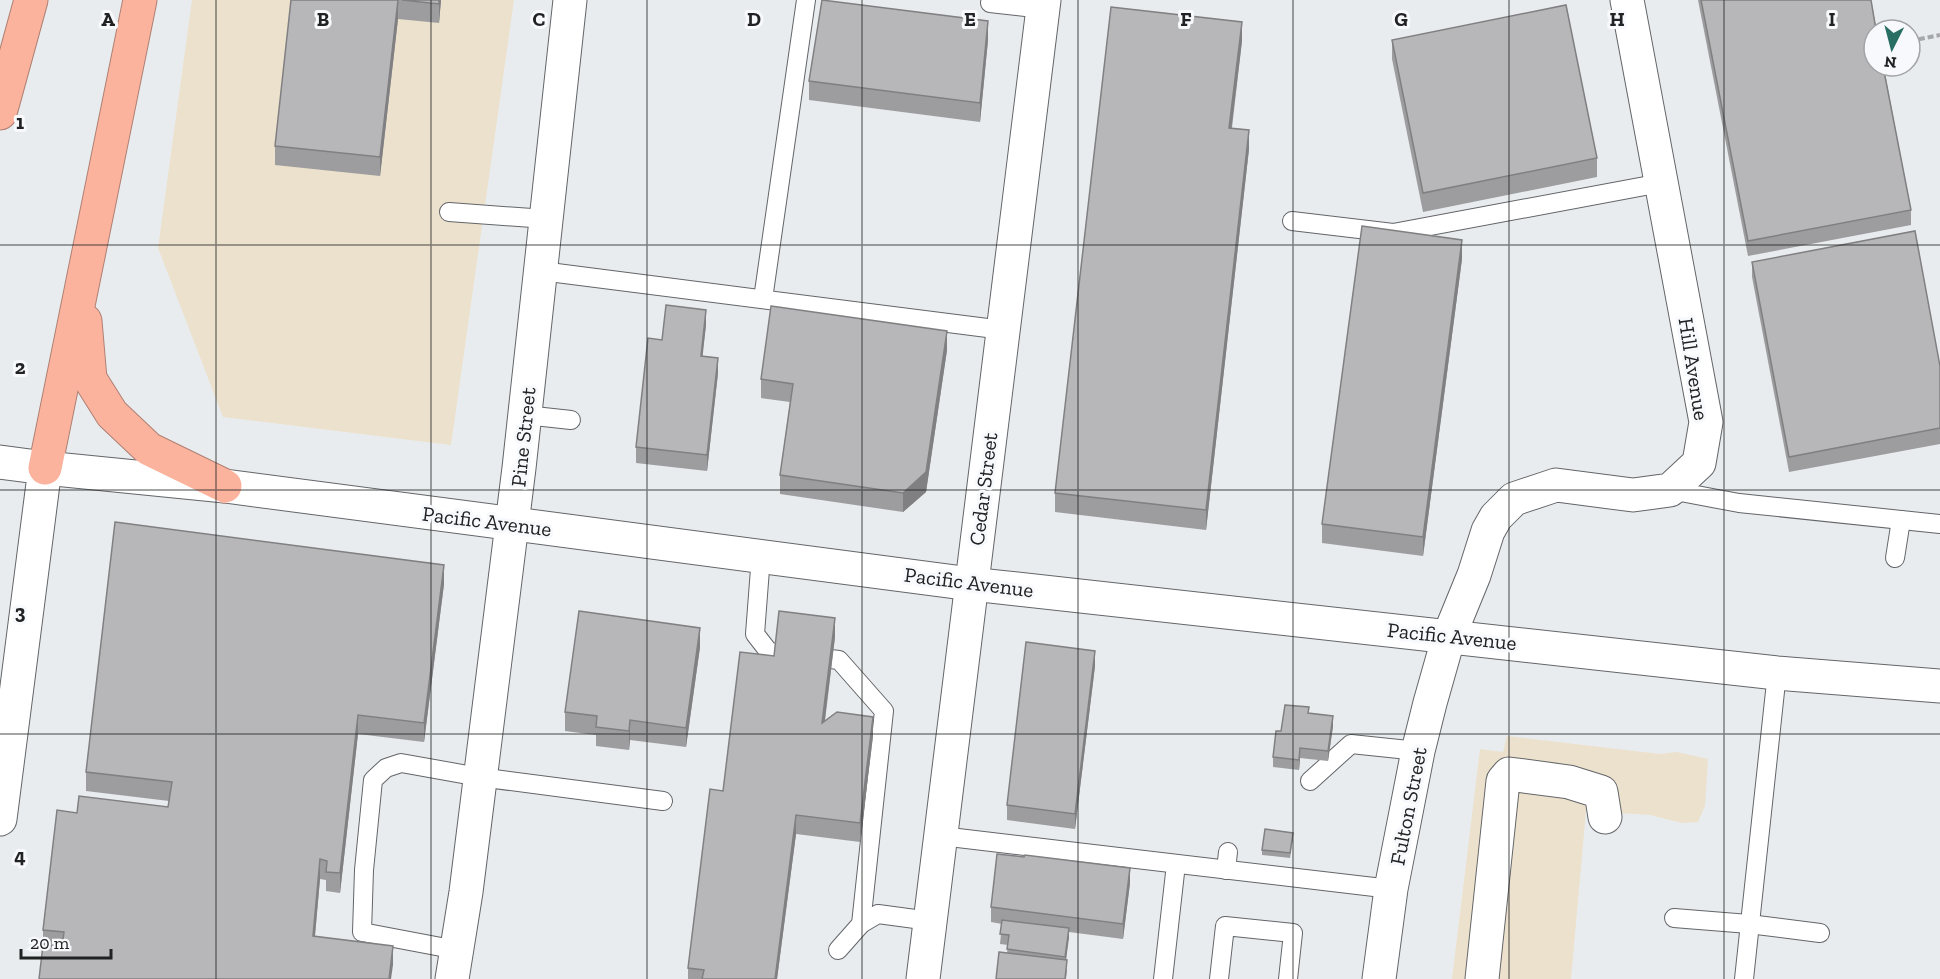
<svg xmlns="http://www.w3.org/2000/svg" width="1940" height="979" font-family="'Zilla Slab',serif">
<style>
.commercial{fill:#ece1cc}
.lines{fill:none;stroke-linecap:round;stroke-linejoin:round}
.service-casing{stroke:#636568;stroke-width:20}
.minor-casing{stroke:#636568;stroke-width:35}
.tertiary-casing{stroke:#636568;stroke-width:35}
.secondary-casing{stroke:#636568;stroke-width:35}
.motorway-casing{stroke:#af8073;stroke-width:35}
.path{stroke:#a5a7a9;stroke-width:4;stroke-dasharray:6 3;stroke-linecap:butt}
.service{stroke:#fff;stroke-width:18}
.minor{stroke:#fff;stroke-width:33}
.tertiary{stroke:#fff;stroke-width:33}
.secondary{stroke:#fff;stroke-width:33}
.motorway{stroke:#fbb39e;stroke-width:33}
.wall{fill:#9d9da0}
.shaded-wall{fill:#808082}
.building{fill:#b7b7ba;stroke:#808082;stroke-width:1.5}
.grid{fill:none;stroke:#212223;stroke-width:1.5;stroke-opacity:0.55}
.labels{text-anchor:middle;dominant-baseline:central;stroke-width:6;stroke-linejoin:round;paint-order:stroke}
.street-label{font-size:21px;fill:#212223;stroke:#f7f9fc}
.grid-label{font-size:20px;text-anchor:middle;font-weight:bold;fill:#212223;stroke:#f7f9fc;stroke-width:6;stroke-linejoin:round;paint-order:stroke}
</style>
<rect width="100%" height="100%" fill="#e9ecef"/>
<g class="commercial">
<polygon points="192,0 514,0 451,445 223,417 158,248"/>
<polygon points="1507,736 1660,754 1677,752 1708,759 1705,806 1698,822 1682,823 1650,815 1586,811 1571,979 1452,979 1480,749 1503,752"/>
</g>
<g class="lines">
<g class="service-casing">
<g id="service">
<polyline points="990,3 1043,9"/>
<polyline points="449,212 546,219"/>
<polyline points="1292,221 1393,233 1661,183"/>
<polyline points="541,271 1003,330"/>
<polyline points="763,299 806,0"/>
<polyline points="525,415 571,420"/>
<polyline points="1670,490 1739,503 1940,524"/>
<polyline points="761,556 755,634 769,652 839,660 884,711 861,924 838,950"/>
<polyline points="1895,558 1901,520"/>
<polyline points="1310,781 1351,744 1418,751"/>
<polyline points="941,836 1391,889"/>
<polyline points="1226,870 1228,852"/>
<polyline points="1674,918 1749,924 1820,933"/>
<polyline points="861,924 878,914 930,921"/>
<polyline points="457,950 362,932 364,870 373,780 386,768 401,763 479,777 663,801"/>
<polyline points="1163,979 1176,864"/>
<polyline points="1219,979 1225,926 1293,933 1288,979"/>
<polyline points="1744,979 1777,673"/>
</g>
</g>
<g class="minor-casing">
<g id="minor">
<polyline points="1379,979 1391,889 1418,751 1430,703 1449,636 1474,575 1488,531 1496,517 1514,499 1556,485 1633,495 1670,490 1699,463 1706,422 1627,0"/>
<polyline points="1482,979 1503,781 1509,774 1569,782 1601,792 1605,817"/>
</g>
</g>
<g class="tertiary-casing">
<g id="tertiary">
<polyline points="45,468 225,486 971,584 1777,673 1940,686"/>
<polyline points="452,979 466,892 519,468 570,0"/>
<polyline points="923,979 1044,0"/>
</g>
</g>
<g class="secondary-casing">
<polyline id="secondary" points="0,462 45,468 0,819"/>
</g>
<g class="motorway-casing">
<g id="motorway">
<polyline points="0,113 31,0"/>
<polyline points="85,321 90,379 112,414 149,449 225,486"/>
<polyline points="45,468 140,0"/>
</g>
</g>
<polyline class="path" points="1910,41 1940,35"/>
<use href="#service" class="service"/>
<use href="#minor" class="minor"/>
<use href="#tertiary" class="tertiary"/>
<use href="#secondary" class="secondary"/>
<use href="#motorway" class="motorway"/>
</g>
<g class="wall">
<polygon points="291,0 441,0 439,23 398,19 380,176 275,165 275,146"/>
<polygon points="1698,0 1871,0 1911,210 1911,225 1748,256"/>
<polygon points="988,40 980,122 809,100 809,81"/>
<polygon points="1392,40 1597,158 1597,177 1423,212 1392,59"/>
<polygon points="1242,41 1232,128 1249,149 1206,530 1055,512 1055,493"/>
<polygon points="1462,259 1423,556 1322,543 1322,524"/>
<polygon points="1752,262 1940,366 1940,444 1789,472 1752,277"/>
<polygon points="706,325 702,356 718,373 707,471 636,463 636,447"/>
<polygon points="947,350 926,492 903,512 780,494 780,475 790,402 761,398 761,379"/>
<polygon points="444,584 424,742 358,734 340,893 326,891 326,880 320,879 315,937 393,965 43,949 43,930 77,813 168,807 169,801 86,791 86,772"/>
<polygon points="835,637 825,721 873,736 860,842 796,834 777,979 688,979 688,968 723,791"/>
<polygon points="700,647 686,747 630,740 629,750 596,746 596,735 565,731 565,712"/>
<polygon points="1095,666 1075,829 1007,820 1007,805"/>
<polygon points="1309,713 1333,726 1328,761 1300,758 1299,770 1273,767 1273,757 1281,731"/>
<polygon points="1293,838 1290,858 1262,855 1262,850"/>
<polygon points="1130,883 1123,939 1069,932 1066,960 1067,971 1066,979 996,979 1007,953 1008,945 1000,944 1002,924 991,922 991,907"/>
</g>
<g class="shaded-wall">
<polygon points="398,0 398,19 380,176 380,157"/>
<polygon points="439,0 441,0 439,23"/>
<polygon points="988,21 988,40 980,122 980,103"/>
<polygon points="1242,22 1242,41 1229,147 1229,128"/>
<polygon points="1249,130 1249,149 1206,530 1206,510"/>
<polygon points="1462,240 1462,259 1423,556 1423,537"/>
<polygon points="706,310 706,325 701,371 701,356"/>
<polygon points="947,331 947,350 926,492 903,512 903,493"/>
<polygon points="718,358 718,373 707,471 707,455"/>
<polygon points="444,565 444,584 424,742 424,723"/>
<polygon points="835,618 835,637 822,742 822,723"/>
<polygon points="700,628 700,647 686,747 686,728"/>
<polygon points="1095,651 1095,666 1075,829 1075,814"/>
<polygon points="358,715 358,734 340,893 340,873"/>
<polygon points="1333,716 1333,726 1328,761 1328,751"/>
<polygon points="873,717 873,736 860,842 860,823"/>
<polygon points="630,720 630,740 629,750 629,731"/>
<polygon points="1300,748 1300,758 1299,770 1299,760"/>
<polygon points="796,815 796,834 777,979 775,979"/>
<polygon points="320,859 320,879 313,955 313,936"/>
<polygon points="1130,868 1130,883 1123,939 1123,924"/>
<polygon points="1069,928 1069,938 1065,967 1065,957"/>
<polygon points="393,946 393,965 391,979 389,979"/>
</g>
<g class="building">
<polygon points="291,0 398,0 380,157 275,146"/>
<polygon points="402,0 439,0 439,4"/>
<polygon points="822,0 988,21 980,103 809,81"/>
<polygon points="1701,0 1871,0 1876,30 1874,30 1874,66 1883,66 1911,210 1748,241"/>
<polygon points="1566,5 1597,158 1423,193 1392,40"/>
<polygon points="1111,7 1242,22 1229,128 1249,130 1206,510 1055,493"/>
<polygon points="1362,226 1462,240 1423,537 1322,524"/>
<polygon points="1915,231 1940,366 1940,428 1789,457 1752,262"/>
<polygon points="666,305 706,310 701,356 718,358 707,455 636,447 648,338 662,340"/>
<polygon points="771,306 947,331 926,472 903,493 780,475 793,384 761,379"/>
<polygon points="115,522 444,565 424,723 358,715 340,873 326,872 327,861 320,859 313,936 393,946 389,979 39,979 43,945 62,947 64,932 43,930 57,810 77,813 79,796 168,807 172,782 86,772"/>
<polygon points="579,611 700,628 686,728 630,720 629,731 596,727 597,716 565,712"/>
<polygon points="779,611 835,618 822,723 837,712 873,717 860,823 796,815 775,979 702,979 704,970 688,968 710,789 723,791 740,652 774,656"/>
<polygon points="1026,642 1095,651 1075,814 1007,805"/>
<polygon points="1285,705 1309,707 1308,713 1333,716 1328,751 1300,748 1299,760 1273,757 1276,731 1281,731"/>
<polygon points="1265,829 1293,833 1290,853 1262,850"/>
<polygon points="997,854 1024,857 1025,855 1130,868 1123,924 991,907"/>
<polygon points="1002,920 1069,928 1065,957 1007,949 1009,935 1000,934"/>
<polygon points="999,952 1067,960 1065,979 996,979"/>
</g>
<path class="grid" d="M216,0V979M431,0V979M647,0V979M862,0V979M1078,0V979M1293,0V979M1509,0V979M1724,0V979M0,245H1940M0,490H1940M0,734H1940"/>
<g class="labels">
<g class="street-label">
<text transform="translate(1694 369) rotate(81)">Hill Avenue</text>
<text transform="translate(523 437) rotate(-84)">Pine Street</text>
<text transform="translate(983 489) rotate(-83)">Cedar Street</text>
<text transform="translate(487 521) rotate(7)">Pacific Avenue</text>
<text transform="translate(969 582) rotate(7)">Pacific Avenue</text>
<text transform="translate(1452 636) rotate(6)">Pacific Avenue</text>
<text transform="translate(1408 806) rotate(-79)">Fulton Street</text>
</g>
</g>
<g class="grid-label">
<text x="108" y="26">A</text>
<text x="323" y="26">B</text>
<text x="539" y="26">C</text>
<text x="754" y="26">D</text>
<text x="970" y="26">E</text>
<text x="1186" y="26">F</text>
<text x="1401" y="26">G</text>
<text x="1617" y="26">H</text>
<text x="1832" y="26">I</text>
<text x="20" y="129">1</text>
<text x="20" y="374">2</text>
<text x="20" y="619">3</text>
<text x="20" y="863">4</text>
</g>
<g transform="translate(1892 48) rotate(186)"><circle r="28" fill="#f7f9fc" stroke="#a1a3a5" stroke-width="1.5"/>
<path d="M0-4.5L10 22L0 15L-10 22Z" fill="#286e63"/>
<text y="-9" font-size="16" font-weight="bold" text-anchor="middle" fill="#212223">N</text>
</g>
<path d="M21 949v9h90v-9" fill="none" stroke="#212223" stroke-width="3"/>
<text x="30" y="949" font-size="18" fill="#212223" stroke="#f7f9fc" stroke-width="4.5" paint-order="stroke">20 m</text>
</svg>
